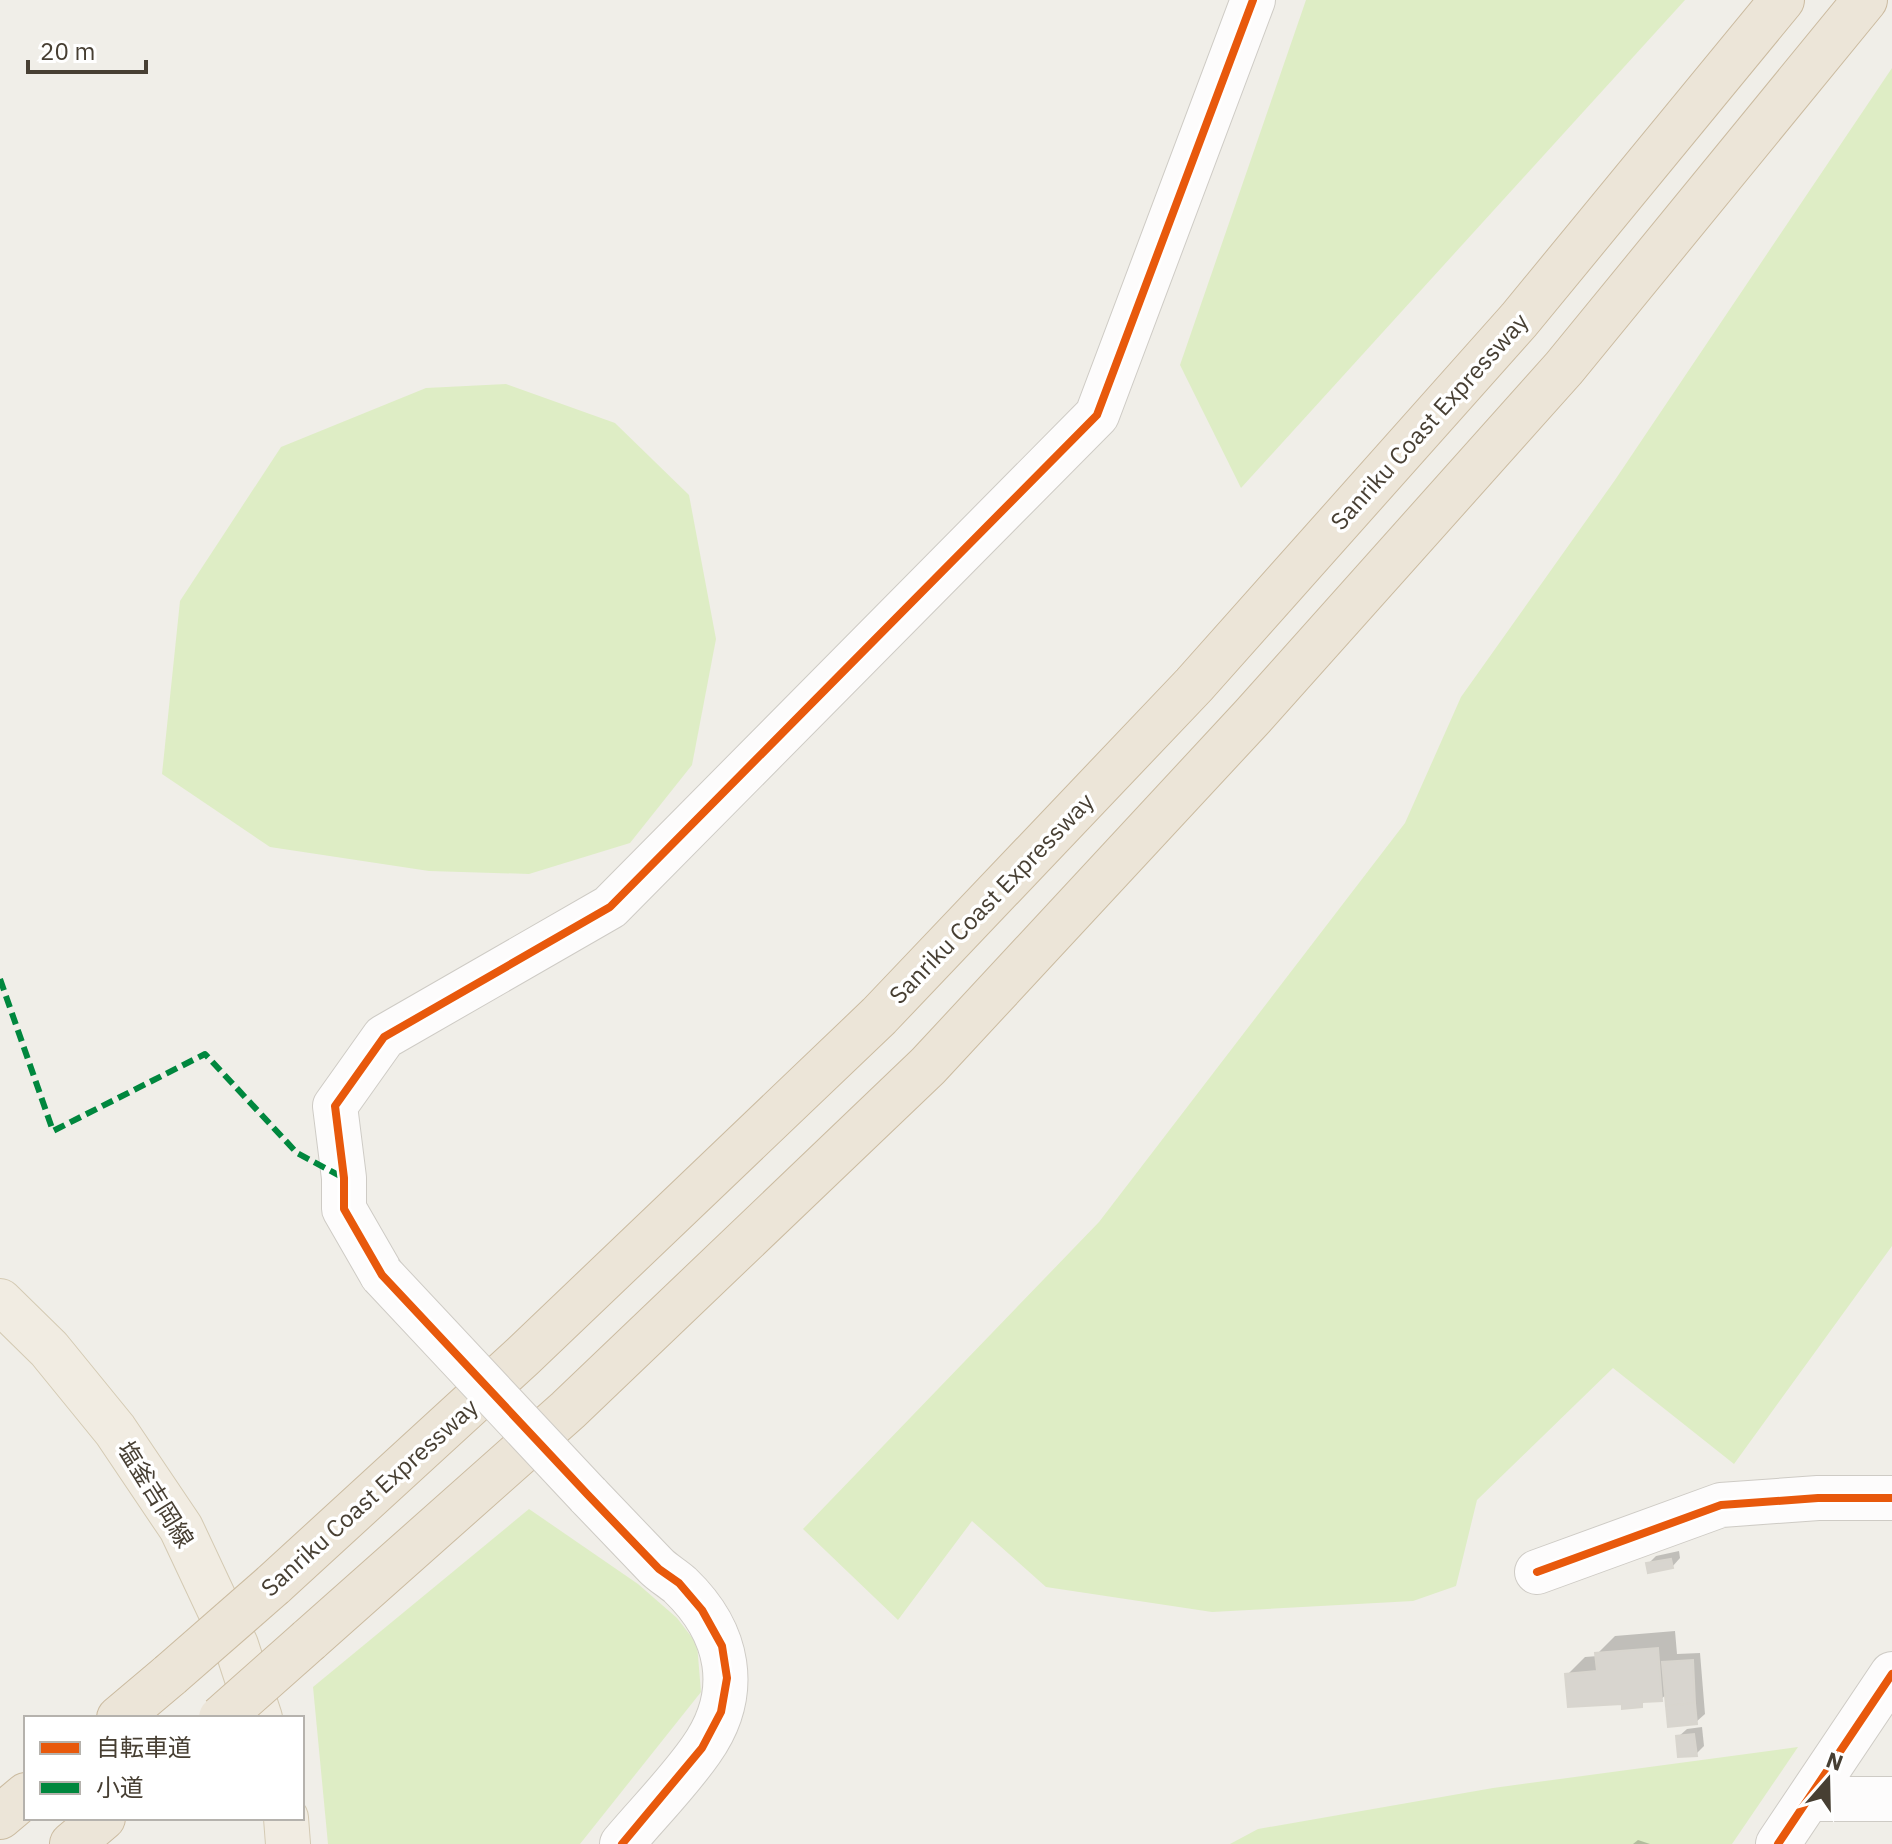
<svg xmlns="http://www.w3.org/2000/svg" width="1892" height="1844" font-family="'IBM Plex Sans','Noto Sans JP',sans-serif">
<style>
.green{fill:#deedc5}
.shadow{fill:#0003}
.building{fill:#d8d5cf;stroke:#d8d5ce;stroke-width:2}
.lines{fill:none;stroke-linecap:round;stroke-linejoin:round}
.minor-casing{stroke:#cecbc5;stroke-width:46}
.major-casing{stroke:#d4cab3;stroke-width:46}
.highway-casing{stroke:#cbbba0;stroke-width:46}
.minor{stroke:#fdfcfc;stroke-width:44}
.major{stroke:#f1ece2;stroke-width:44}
.highway{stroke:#ece5d8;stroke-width:44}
.minor-bridge-casing{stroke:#cecbc5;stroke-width:46;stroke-linecap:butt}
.highway-bridge-casing{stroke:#cbbba0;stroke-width:46;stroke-linecap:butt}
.minor-bridge{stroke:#fdfcfc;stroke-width:44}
.highway-bridge{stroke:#ece5d8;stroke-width:44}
.quiet{stroke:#00873e;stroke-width:6;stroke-dasharray:12 6;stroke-linecap:butt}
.cycleway-casing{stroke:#fff;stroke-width:13}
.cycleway{stroke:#e8590c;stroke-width:8}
.labels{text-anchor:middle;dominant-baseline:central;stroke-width:7;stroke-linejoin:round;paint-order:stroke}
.street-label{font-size:24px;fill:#473f33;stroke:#fff}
</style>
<rect width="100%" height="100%" fill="#f0eee8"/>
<g class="green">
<polygon points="1306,0 1685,0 1241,488 1180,365"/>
<polygon points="1892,68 1892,1246 1734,1464 1613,1368 1477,1500 1456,1586 1413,1601 1212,1612 1046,1587 972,1521 898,1620 803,1529 1099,1222 1405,823 1461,697 1615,480"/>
<polygon points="506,384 615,423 689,495 716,639 692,765 630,843 529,874 429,871 270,847 162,774 180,601 281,447 426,388"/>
<polygon points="529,1509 638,1584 677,1618 697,1644 701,1692 580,1844 328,1844 313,1687"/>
<polygon points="1798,1747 1732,1844 1230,1844 1258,1829 1493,1788"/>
</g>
<g class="shadow">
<polygon points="1679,1551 1680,1558 1672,1567 1648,1564 1656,1556"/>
<polygon points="1675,1631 1677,1654 1700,1653 1705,1714 1696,1722 1667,1694 1661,1699 1646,1700 1641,1705 1624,1701 1567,1675 1585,1657 1598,1656 1597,1654 1615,1636"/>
<polygon points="1702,1727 1704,1746 1696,1754 1678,1737 1687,1729"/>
<polygon points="1638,1840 1650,1844 1633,1844"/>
</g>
<g class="building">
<polygon points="1671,1559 1673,1568 1648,1573 1646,1563"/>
<polygon points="1658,1648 1662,1701 1642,1702 1642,1707 1622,1709 1622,1704 1568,1707 1565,1674 1597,1671 1595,1653"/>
<polygon points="1693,1660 1695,1703 1666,1706 1662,1662"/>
<polygon points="1695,1703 1697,1724 1668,1727 1666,1706"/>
<polygon points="1694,1734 1697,1756 1678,1757 1676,1736"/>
</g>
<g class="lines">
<g class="minor-casing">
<g id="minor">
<polyline points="382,1275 344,1209 344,1178 335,1106 384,1037 610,907 1097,415 1253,0"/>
<path d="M588,1495C610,1518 633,1542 656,1566C663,1573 672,1578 680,1585C729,1632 742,1692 701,1750C678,1783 648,1813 622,1844"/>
<polyline points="1537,1572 1721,1505 1818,1498 1892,1498"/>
<polyline points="1810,1799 1892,1799"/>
<polyline points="1778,1844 1892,1674"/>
</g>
</g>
<g class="major-casing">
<g id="major">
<polyline points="0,1301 49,1349 115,1430 181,1528 236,1645 260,1718"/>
<polyline points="286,1818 288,1844"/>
</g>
</g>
<g class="highway-casing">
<g id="highway">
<polyline points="273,1585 523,1356 879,1016 1194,685 1519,320 1782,0"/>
<polyline points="309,1640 568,1410 928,1066 1253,716 1564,368 1865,0"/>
<polyline points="119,1718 170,1675"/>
<polyline points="0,1817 26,1795"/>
<polyline points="72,1844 103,1818"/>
</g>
</g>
<use href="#minor" class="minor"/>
<use href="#major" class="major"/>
<use href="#highway" class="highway"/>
<g class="minor-bridge-casing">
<polyline id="minor-bridge" points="382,1275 588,1495"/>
</g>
<g class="highway-bridge-casing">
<g id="highway-bridge">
<polyline points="170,1675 273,1585"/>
<polyline points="221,1718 309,1640"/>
</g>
</g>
<use href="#minor-bridge" class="minor-bridge"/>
<use href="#highway-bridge" class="highway-bridge"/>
<polyline class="quiet" points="0,979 53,1131 205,1054 297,1153 344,1178"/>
<g class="cycleway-casing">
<g id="cycleway">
<polyline points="1537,1572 1721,1505 1818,1498 1892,1498"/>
<polyline points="622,1844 702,1748 721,1712 727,1678 722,1646 702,1610 679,1583 659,1569 588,1495 382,1275 344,1209 344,1178 335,1106 384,1037 610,907 1097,415 1253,0"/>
<polyline points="1778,1844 1892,1674"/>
</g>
</g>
<use href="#cycleway" class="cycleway"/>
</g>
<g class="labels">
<g class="street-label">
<text transform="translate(1429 421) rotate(-48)">Sanriku Coast Expressway</text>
<text transform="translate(991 898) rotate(-46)">Sanriku Coast Expressway</text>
<text transform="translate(156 1494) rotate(58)">塩釜吉岡線</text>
<text transform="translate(369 1497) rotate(-42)">Sanriku Coast Expressway</text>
</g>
</g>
<rect x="24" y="1716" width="280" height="104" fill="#ffffff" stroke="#b5b2ad" stroke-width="2"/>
<rect x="40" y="1742" width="40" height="12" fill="#e8590c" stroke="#b5b2ad" stroke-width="2"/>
<text x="96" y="1756" font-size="24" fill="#473f33">自転車道</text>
<rect x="40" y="1782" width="40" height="12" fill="#00873e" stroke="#b5b2ad" stroke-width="2"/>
<text x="96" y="1796" font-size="24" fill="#473f33">小道</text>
<g transform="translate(1828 1780) rotate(20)" stroke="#ffffff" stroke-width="6" paint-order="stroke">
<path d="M0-6L14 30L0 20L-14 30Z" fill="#473f33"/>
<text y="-12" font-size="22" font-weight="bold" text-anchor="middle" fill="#473f33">N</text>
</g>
<path d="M28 60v12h118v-12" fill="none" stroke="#473f33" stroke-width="4"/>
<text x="40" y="60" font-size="24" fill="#473f33" stroke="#ffffff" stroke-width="6" paint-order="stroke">20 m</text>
</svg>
